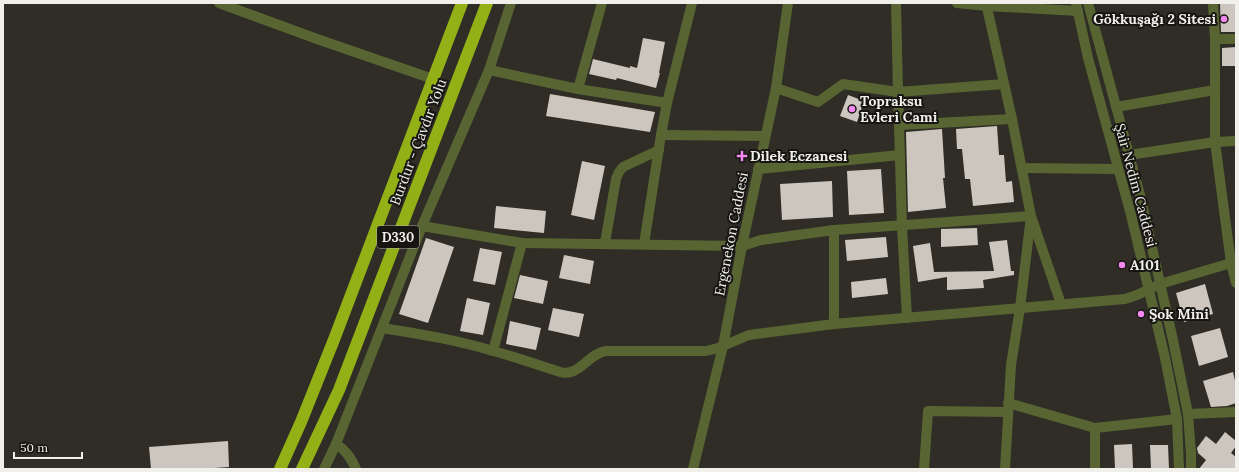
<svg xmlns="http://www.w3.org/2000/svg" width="1239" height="472" font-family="Lora,serif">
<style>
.building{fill:#cdc6be}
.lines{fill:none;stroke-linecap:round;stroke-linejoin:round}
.minor{stroke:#586533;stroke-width:10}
.highway{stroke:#93b017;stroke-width:12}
.poi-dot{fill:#f38af1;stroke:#161512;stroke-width:1.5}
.labels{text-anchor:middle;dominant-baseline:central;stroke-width:4;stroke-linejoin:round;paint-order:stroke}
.shield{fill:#161512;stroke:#afaea9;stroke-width:1}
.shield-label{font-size:13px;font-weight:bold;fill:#f0efea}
.poi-label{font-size:14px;font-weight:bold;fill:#f0efea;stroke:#161512;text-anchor:start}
.street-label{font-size:14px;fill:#f0efea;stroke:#161512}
</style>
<rect width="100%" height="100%" fill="#2f2d25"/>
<g class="building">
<polygon points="1220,3 1236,3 1236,32 1221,32"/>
<polygon points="643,38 665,42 659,73 660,73 656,88 617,78 616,80 589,74 593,59 630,68 630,66 637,68"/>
<polygon points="1236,47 1236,66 1222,66 1222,48"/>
<polygon points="550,94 655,112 650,132 546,116"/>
<polygon points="848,95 864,101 857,122 840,116"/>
<polygon points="997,126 999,155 1004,155 1006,182 1012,181 1014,202 973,206 970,179 965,179 962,149 957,149 956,129"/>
<polygon points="942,129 945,178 943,178 946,208 908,212 906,132"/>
<polygon points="582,161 605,166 594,220 571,215"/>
<polygon points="881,169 884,213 849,215 847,171"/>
<polygon points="832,181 833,217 782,220 780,184"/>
<polygon points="496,206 546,211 544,233 494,228"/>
<polygon points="977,228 978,245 941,247 941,229"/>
<polygon points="886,237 888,257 847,261 845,240"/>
<polygon points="426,238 454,247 428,323 399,314"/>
<polygon points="1007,240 1011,271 1014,271 1014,275 983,280 984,288 947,290 947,277 918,282 913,246 930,243 934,272 994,271 989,242"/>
<polygon points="480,248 502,252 495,285 473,281"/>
<polygon points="564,255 594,261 590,284 559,278"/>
<polygon points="520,275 548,281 543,304 514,298"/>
<polygon points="886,278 888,294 852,298 851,282"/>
<polygon points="1205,284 1213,314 1184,322 1176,293"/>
<polygon points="467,298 490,303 483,335 460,331"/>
<polygon points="553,308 584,314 579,337 548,330"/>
<polygon points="510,321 541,328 536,350 506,344"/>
<polygon points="1220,328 1228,357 1199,366 1191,336"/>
<polygon points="1233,372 1236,385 1236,403 1227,406 1211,407 1203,381"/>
<polygon points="1225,432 1236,441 1236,446 1231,453 1236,457 1236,469 1199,469 1206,460 1198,453 1197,448 1206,436 1216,444"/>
<polygon points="228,441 229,467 201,469 151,469 149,447"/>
<polygon points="1132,444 1133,469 1115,469 1114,445"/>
<polygon points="1150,445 1168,445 1169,469 1151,469"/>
</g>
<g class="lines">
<g class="minor">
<polyline points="219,3 317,39 433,79"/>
<polyline points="896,3 898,92 1004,84"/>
<polyline points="957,3 987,6 1078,11"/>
<polyline points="986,3 1012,119 1031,216 1020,308 1011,365 1005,469"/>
<polyline points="1076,3 1088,58 1131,215 1165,358 1177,419 1179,469"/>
<polyline points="1088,3 1140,195 1173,340 1188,414 1191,453 1191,469"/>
<polyline points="1213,3 1215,39 1215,142 1231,263 1236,283"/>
<polyline points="1215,39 1236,39"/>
<polyline points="489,70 578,89 667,103"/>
<polyline points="776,88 818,102 843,84 898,92 902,226 907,318"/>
<polyline points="578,89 602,3"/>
<polyline points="1116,107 1215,90"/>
<polyline points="900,125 1012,119"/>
<polyline points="661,135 765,136"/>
<polyline points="1129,155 1215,142 1236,141"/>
<polyline points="1022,168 1118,169"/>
<polyline points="758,169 900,155"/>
<polyline points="422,226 522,243 742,246 761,240 834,230 1031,216 1061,304"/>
<polyline points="834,230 834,324"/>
<polyline points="605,243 616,179 619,172 623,167 659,150"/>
<polyline points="644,244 661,135 667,103 692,3"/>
<path d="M382,328C419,334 457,340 493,351C516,357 538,365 560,372C580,377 587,354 606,351H706L718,348L749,335L834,324L1125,299L1137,295L1160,284L1231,263"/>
<polyline points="493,351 522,243"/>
<polyline points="1008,403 1095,428 1095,469"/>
<polyline points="1188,414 1236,412"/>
<polyline points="1095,428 1177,419"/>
<path d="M336,444C346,450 351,458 356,469"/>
<polyline points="324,469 336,444 422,226 489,70 511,3"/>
<polyline points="693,469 723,346 742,246 776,88 788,3"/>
<polyline points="924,469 928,411 1008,412"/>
</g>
<g class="highway">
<polyline points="280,469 301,422 335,337 462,3"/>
<polyline points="302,469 339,390 487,3"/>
</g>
</g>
<g class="poi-dot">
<circle cx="1224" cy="19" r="4"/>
<circle cx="852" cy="109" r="4"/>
<path d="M740 150h4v4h4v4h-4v4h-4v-4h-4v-4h4z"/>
<circle cx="1122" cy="265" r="4"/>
<circle cx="1141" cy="314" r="4"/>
</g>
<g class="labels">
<rect class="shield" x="377" y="226" width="42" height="22" rx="3"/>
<g class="shield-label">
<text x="398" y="237">D330</text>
</g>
<g class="poi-label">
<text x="1216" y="19" text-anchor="end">Gökkuşağı 2 Sitesi</text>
<text x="860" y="101">Topraksu<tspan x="860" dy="16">Evleri Cami</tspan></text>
<text x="750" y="156">Dilek Eczanesi</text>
<text x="1130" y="265">A101</text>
<text x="1149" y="314">Şok Mini</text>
</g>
<g class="street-label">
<text transform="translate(418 142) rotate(-69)">Burdur - Çavdır Yolu</text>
<text transform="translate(1136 185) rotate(75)">Şair Nedim Caddesi</text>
<text transform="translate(731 234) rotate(-79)">Ergenekon Caddesi</text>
</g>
</g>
<rect width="1239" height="472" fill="none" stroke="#f0efea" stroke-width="8"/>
<path d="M14 452v6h68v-6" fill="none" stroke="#f0efea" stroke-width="2"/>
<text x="20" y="452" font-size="12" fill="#f0efea" stroke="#161512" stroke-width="3" paint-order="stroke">50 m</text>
</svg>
